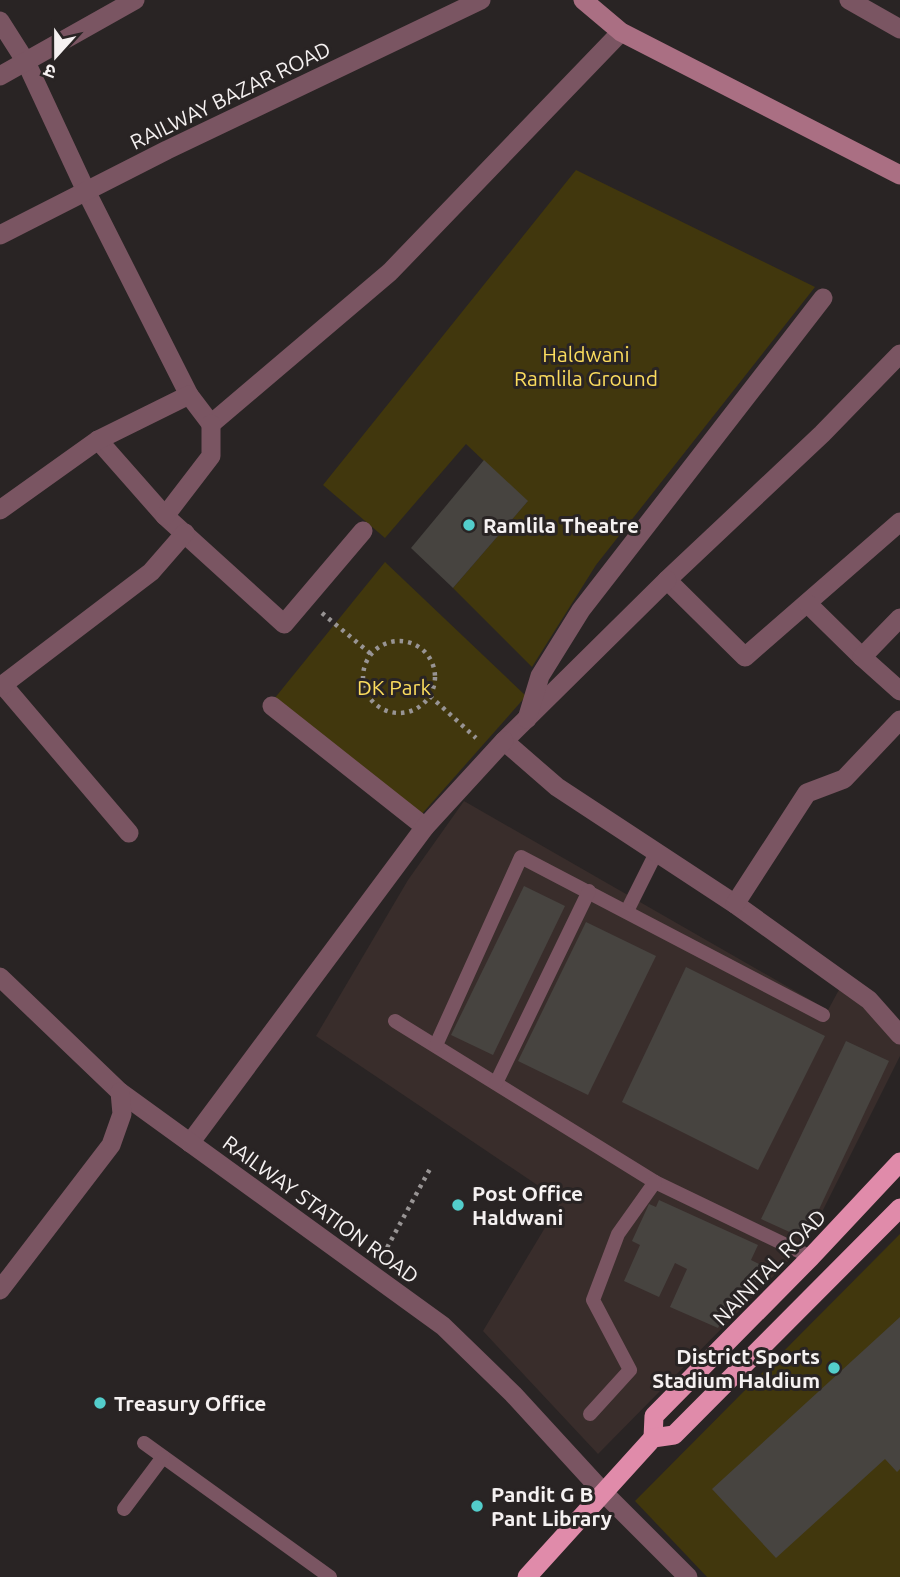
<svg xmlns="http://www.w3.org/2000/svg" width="900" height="1577" font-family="Ubuntu,'Noto Sans Devanagari',sans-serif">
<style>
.built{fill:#392d2b}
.green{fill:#41370d}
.building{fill:#474440}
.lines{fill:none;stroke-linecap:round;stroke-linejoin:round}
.path{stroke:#989494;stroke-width:4.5;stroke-dasharray:3.5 5;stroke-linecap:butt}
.service{stroke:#7a5562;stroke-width:14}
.minor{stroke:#7a5562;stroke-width:19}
.tertiary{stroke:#7a5562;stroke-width:19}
.secondary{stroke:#aa6f83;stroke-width:19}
.trunk{stroke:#e08baa;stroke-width:19}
.poi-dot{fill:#53cdcb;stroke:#292424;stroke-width:2.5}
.labels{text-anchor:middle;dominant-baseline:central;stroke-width:6;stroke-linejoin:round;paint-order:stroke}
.street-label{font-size:21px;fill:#f5f1f1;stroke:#292424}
.park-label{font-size:21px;fill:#fbdc5e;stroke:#292424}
.poi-label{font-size:21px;font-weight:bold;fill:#f5f1f1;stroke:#292424;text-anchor:start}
</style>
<rect width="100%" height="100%" fill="#292424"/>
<polygon class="built" points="464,801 828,1010 841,986 900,1043 900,1056 807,1242 598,1454 483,1331 561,1201 316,1036 408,880"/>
<g class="green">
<polygon points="576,170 815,287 596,565 532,667 453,588 527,502 466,444 385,538 323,485"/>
<polygon points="385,562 526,696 421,815 274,699"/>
<polygon points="900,1234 900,1577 707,1577 635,1501"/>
</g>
<g class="building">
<polygon points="484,460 528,501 453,588 411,548"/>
<polygon points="524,886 565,906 493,1055 451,1035"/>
<polygon points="586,922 656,956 588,1095 518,1061"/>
<polygon points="686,967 825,1036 758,1170 622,1102"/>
<polygon points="846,1041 889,1061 805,1239 761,1219"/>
<polygon points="659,1200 758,1245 751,1260 763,1266 747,1302 735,1296 718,1328 670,1307 687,1269 675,1263 659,1297 624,1281 640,1245 632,1241 649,1204 656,1207"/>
<polygon points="900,1317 900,1469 897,1472 885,1459 776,1558 712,1489"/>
</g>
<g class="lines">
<g class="path">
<polyline points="322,613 371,654"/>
<circle cx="399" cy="677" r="36"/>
<polyline points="430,696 476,738"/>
<polyline points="383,1255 431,1167"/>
</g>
<g class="service">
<polyline points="627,911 656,853"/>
<polyline points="395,1021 655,1182 811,1257"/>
<polyline points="436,1045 521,857 823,1015"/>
<polyline points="496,1083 589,891"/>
<polyline points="590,1414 630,1370 593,1300 618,1234 655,1182"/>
<polyline points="144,1443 330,1577"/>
<polyline points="124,1509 163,1457"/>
</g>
<g class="minor">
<polyline points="849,0 900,29"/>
<polyline points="0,21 26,62 86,191 189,395"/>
<polyline points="0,76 135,0"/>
<polyline points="900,354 822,434 667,580 745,657 900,522"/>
<polyline points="98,440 165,516 284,624 363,531"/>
<polyline points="0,510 98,440 189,395 211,424 390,272 621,32"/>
<polyline points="165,516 211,456 211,424"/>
<polyline points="667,580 504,741 557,787 735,904 869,1000 900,1035"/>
<polyline points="808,604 862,657"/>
<polyline points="900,618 862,657 900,691"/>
<polyline points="3,685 129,833"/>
<polyline points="0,687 151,572 185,533"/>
<polyline points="272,706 425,827"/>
<polyline points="527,719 540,676 581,610 823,298"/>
<polyline points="735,904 807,793 844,779 900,720"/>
<polyline points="190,1143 425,827 504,741"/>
<polyline points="603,1492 688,1577"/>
</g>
<g class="tertiary">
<polyline points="0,235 167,150 481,0"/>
<polyline points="0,977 120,1092 443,1326 513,1394 603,1492"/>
<polyline points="0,1290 111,1145 122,1114 120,1092"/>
</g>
<polyline class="secondary" points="583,0 621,32 900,175"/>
<g class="trunk">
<polyline points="653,1438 654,1416 811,1257 900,1162"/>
<polyline points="527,1577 653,1438 674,1435 900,1208"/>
</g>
</g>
<g class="poi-dot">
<circle cx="469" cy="525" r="7"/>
<circle cx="458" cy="1205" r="7"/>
<circle cx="834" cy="1368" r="7"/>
<circle cx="100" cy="1403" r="7"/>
<circle cx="477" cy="1506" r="7"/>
</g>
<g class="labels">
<g class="street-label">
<text transform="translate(230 95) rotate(-26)">RAILWAY BAZAR ROAD</text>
<text transform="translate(321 1209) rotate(36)">RAILWAY STATION ROAD</text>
<text transform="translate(769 1267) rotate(-46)">NAINITAL ROAD</text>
</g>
<g class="park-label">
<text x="586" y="354">Haldwani<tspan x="586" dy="24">Ramlila Ground</tspan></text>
<text x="394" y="687">DK Park</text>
</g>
<g class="poi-label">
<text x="483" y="525">Ramlila Theatre</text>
<text x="472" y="1193">Post Office<tspan x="472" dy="24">Haldwani</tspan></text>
<text x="820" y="1356" text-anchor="end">District Sports<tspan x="820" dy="24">Stadium Haldium</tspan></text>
<text x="114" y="1403">Treasury Office</text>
<text x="491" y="1494">Pandit G B<tspan x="491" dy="24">Pant Library</tspan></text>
</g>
</g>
<g transform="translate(56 56) rotate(201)" stroke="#292424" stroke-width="5" paint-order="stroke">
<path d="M0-5L12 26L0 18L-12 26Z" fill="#f5f1f1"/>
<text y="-10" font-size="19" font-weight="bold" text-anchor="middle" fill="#f5f1f1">उ</text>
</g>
</svg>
